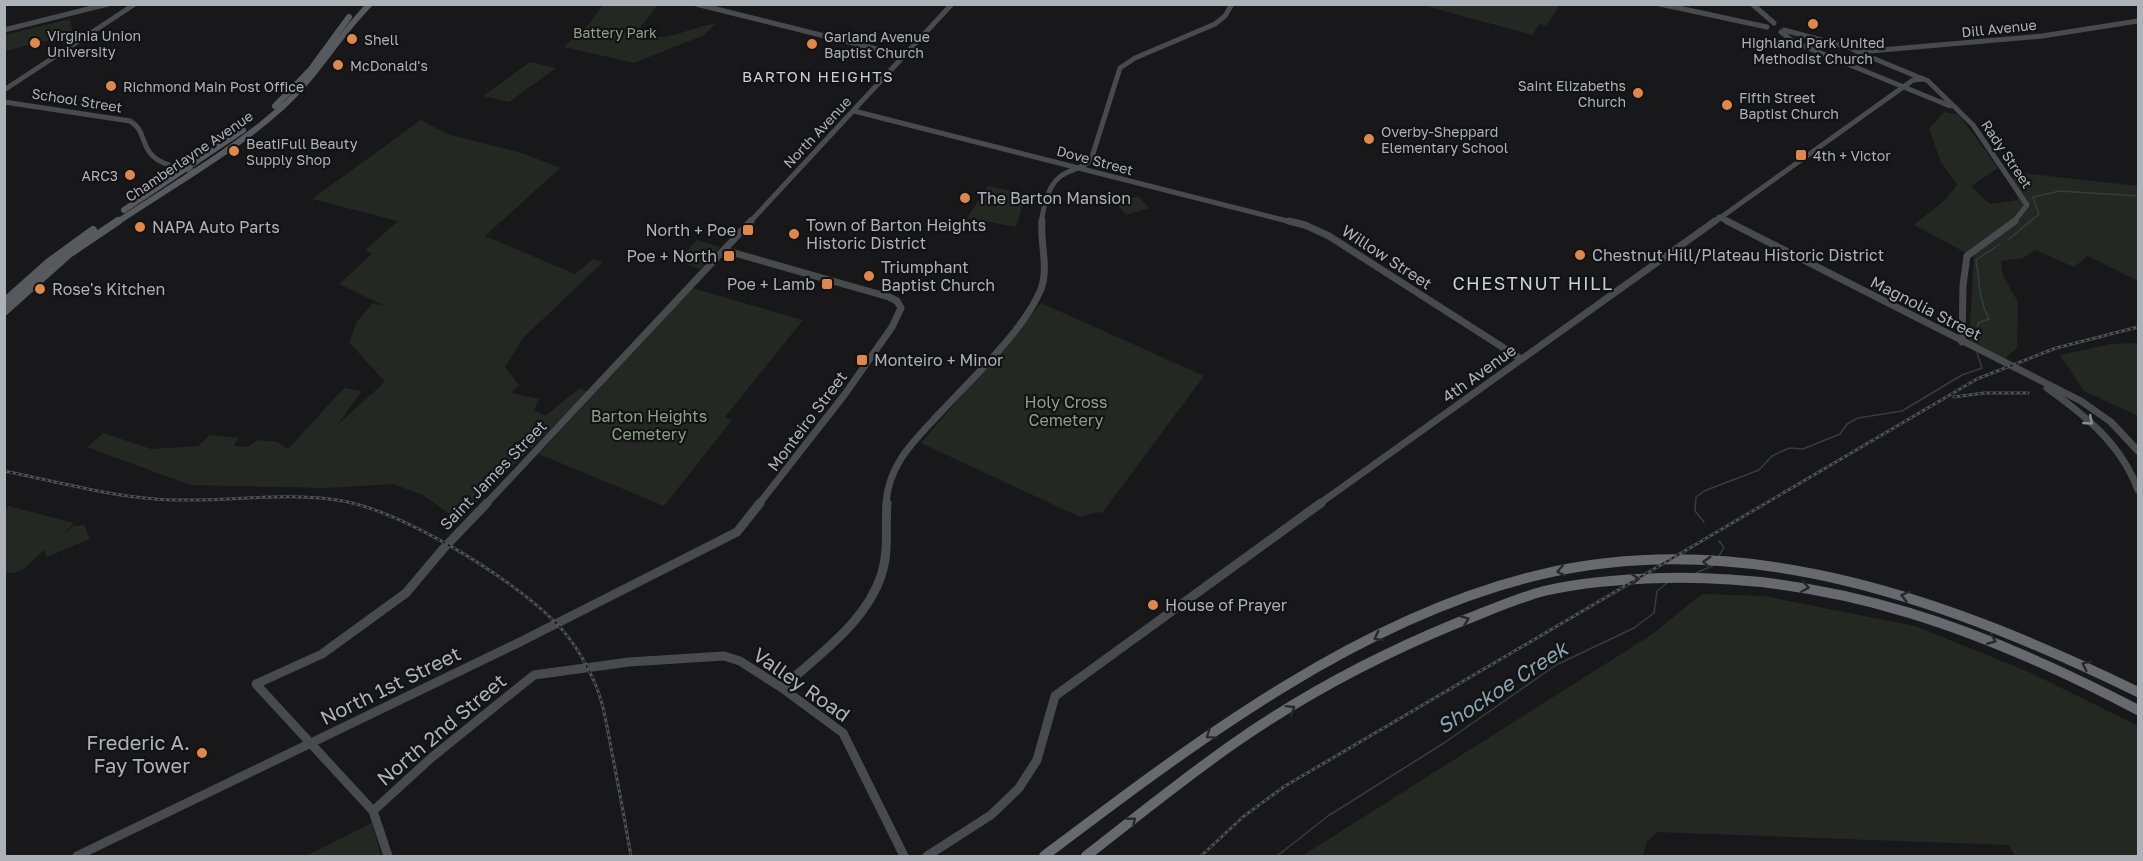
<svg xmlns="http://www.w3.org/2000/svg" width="2143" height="861" font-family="'Golos Text',sans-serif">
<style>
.green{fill:#232922}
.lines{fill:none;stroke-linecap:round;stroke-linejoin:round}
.stream{stroke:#333e41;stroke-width:1.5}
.secondary-far2{stroke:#484b4e;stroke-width:5}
.secondary-far1{stroke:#484b4e;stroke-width:7}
.secondary{stroke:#484b4e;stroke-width:9}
.primary-far1{stroke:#56595d;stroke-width:6}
.primary{stroke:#56595d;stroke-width:8}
.highway{stroke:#666a6f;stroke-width:10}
.rail-casing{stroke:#4f5255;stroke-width:3}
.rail{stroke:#131315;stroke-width:1.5;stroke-dasharray:3;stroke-linecap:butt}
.oneway{stroke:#898e93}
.oneway2{stroke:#28292c}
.poi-dot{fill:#de884b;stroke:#131315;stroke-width:2}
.labels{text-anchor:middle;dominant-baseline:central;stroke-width:4.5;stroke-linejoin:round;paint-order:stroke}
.far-street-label{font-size:14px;fill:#acb2b8;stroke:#131315}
.far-park-label{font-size:14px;fill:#8aa185;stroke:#131315}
.far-poi-label{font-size:14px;fill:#acb2b8;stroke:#131315;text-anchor:start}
.far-neighbourhood-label{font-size:15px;letter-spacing:1.5px;fill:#ccd0d4;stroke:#131315}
.poi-label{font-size:16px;fill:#acb2b8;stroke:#131315;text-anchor:start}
.street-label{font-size:16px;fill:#acb2b8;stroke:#131315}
.park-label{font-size:16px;fill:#8aa185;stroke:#131315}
.neighbourhood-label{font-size:18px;letter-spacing:1.5px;fill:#ccd0d4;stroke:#131315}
.near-street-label{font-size:20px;fill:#acb2b8;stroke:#131315}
.near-poi-label{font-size:20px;fill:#acb2b8;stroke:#131315;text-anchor:end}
.near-water-label{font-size:21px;font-style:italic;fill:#87a6af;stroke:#131315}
</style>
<rect width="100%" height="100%" fill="#18181a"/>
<g class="green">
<path d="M603,5H658L641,26L642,32C663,46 693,25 716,24L702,36L634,63L564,47L588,25Z"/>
<polygon points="1422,5 1560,4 1560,5 1546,26 1540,24 1532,35"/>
<polygon points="70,19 73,34 5,51 5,35"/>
<polygon points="530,62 556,68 509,102 483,96"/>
<polygon points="1944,112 1959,115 1998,168 1971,186 1990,204 2018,200 2011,172 2138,186 2138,281 2088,256 2074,267 2035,250 2023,258 2001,261 2003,276 2018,302 2017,347 2005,359 1969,343 1974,257 1914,225 1946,199 1957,185 1941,162 1929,129"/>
<polygon points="421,120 447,134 522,153 560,168 485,236 575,274 593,259 603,262 523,338 505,367 519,385 511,393 539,399 534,410 545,416 580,388 588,392 458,520 423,495 393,484 325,488 190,485 87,447 103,433 151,449 198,446 210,435 238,438 234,446 248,447 257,440 277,442 288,449 344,388 362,391 337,425 385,382 349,342 357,322 373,303 387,307 339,284 372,254 365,250 398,221 312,199"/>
<polygon points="988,186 1026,194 1016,227 967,218"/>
<polygon points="1138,196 1149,208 1126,215 1115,202"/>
<polygon points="697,240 720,247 700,269 678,261"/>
<polygon points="692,288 803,320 725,417 732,420 664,506 539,454"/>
<polygon points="1041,303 1204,376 1102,513 1097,512 1080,517 921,443"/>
<polygon points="2138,343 2138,416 2084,391 2060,355 2111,344"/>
<path d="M9,506L74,523L62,535L73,526L84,525L90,539L47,557L44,550C33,560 21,577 5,572V510Z"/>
<polygon points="1702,594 1764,596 1915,626 2031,673 2138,726 2138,856 2015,856 2009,845 1658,832 1647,841 1643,856 1302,856 1651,635"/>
<polygon points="372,823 381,856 306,856"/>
</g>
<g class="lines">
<g class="stream">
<polyline points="2009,239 2039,214 2033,197 2060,191 2138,196"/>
<path d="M1976,339L1978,323L1989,319C1978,298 1980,283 1976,260L2000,244"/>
<polyline points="1704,522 1695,511 1696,497 1704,491 1759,470 1772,456 1789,448 1803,449 1840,434 1847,424 1858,418 1902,411 1962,375 1982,368 1977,353"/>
<polyline points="1718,558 1724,547 1719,541"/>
<polyline points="1694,574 1714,565"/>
<polyline points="1277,856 1328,816 1444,743 1556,665 1634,628 1654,613 1657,591 1667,583"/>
</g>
<g class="secondary-far2">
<polyline points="696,4 905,56"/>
<polyline points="1660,4 1767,27"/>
<polyline points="1752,4 1774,23"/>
<polyline points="4,30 108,4"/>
<polyline points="1784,30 1851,48"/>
<polyline points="1781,32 1794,42 1950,106"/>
<polyline points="1861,50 1851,48 1858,52 2042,36 2138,21"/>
<polyline points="1858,52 1928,81 1973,125 2027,205 2013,223"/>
<polyline points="4,90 135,4"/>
<path d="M4,102L130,121C142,128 141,137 147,148C155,165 177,167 193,171"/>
<polyline points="854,111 1295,223"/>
<polyline points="1719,217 1730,223"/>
<polyline points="749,223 952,4"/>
<path d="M1041,223C1044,205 1048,181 1066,173C1075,169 1084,167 1091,160L1120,68L1135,58L1215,24L1225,16L1232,4"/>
<polyline points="1713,223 1913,80 1923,79"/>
</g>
<g class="secondary-far1">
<polyline points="1289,221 1305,225 1329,236 1521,359"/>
<polyline points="1727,221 2081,401 2111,422 2138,451"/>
<polyline points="724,250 889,297 897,301 901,308 892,327 845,394 759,504"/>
<polyline points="1962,342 1963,285 1967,256 2015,221"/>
<path d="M2047,388C2086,416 2121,444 2138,490"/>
<polyline points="486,504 751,221"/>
<path d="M886,504C888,464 915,440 940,413C971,379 1024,331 1041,289C1049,267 1040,244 1042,221"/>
<polyline points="1319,504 1715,221"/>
</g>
<g class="secondary">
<path d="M782,688C818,655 867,622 882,573C889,550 885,526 887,503"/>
<polyline points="373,811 431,758 534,675 629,662 724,656 740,661 782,688 843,733 904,856"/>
<polyline points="77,856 518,643 737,532 760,503"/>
<polyline points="388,856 373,811 256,684 322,654 406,593 443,549 487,503"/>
<polyline points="927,856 991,815 1019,788 1037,760 1055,696 1321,503"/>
</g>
<g class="primary-far1">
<polyline points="275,106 311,69 349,17"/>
<polyline points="124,210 243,130"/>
<path d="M116,223C171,186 232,152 281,108C317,76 337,37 370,4"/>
</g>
<g class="primary">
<polyline points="4,302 49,262 93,230"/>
<polyline points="4,312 69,254 118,221"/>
</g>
<g class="highway">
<path d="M1044,856C1191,745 1360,616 1543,574C1749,526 1955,603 2138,692"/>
<path d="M1086,856C1135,818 1183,779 1233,744C1303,695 1379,655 1457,623C1486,612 1514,599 1544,591C1583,582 1624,579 1664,578C1837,574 1987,631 2138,710"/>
</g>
<g class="rail-casing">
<g id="rail">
<polyline points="1954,397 1984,393 2028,393"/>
<path d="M4,471C54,481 104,495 155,499C216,504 276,491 337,500C399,509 507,575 552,619C570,636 583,657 593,679C604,702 607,728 612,753C619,788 625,822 631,856"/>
<polyline points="1201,856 1244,816 1285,786 1977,379 2056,348 2138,327"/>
</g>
</g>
<use href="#rail" class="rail"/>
</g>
<defs><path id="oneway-chevron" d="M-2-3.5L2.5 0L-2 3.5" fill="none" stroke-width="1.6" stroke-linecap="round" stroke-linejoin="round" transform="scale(1.5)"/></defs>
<use class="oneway" href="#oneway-chevron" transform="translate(2089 421) rotate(41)"/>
<g class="oneway2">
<use href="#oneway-chevron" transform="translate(1707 562) rotate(-177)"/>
<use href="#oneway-chevron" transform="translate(1561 571) rotate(169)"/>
<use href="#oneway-chevron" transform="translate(1635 579) rotate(-4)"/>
<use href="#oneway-chevron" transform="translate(1805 587) rotate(9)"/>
<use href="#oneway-chevron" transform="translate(1905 596) rotate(-165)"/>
<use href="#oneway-chevron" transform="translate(1465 620) rotate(-21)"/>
<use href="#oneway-chevron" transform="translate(1378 637) rotate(153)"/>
<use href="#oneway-chevron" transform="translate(1992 640) rotate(22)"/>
<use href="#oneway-chevron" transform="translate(2086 665) rotate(-154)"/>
<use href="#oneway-chevron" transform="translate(1291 709) rotate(-32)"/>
<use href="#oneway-chevron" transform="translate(1210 735) rotate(146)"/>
<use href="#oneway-chevron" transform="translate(1132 821) rotate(-38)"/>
</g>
<g class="poi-dot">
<circle cx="1813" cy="24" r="6"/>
<circle cx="352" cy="39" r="6"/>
<circle cx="35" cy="43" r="6"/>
<circle cx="812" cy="44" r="6"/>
<circle cx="338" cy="65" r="6"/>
<circle cx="111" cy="86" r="6"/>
<circle cx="1638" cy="93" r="6"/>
<circle cx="1727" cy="105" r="6"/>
<circle cx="1369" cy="139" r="6"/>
<circle cx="234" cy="151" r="6"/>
<rect x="1795" y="149" width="12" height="12" rx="3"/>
<circle cx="130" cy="175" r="6"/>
<circle cx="965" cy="198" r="6"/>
<circle cx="140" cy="227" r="6"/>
<rect x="742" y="224" width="12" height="12" rx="3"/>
<circle cx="794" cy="234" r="6"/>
<circle cx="1580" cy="255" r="6"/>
<rect x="723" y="250" width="12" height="12" rx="3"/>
<circle cx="869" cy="276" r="6"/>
<rect x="821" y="278" width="12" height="12" rx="3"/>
<circle cx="40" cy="289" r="6"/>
<rect x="856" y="354" width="12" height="12" rx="3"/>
<circle cx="1153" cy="605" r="6"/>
<circle cx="202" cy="753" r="6"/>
</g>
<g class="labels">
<g class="far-street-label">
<text transform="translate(1999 28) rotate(-6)">Dill Avenue</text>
<text transform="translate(77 100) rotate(9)">School Street</text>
<text transform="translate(817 132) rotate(-47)">North Avenue</text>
<text transform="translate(2007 154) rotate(56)">Rady Street</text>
<text transform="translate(189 156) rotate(-34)">Chamberlayne Avenue</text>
<text transform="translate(1095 160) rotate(15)">Dove Street</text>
</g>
<g class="far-park-label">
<text x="615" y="32">Battery Park</text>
</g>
<g class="far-poi-label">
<text x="47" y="35">Virginia Union<tspan x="47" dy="16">University</tspan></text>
<text x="824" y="36">Garland Avenue<tspan x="824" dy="16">Baptist Church</tspan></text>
<text x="364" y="39">Shell</text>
<text x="1813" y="42" text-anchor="middle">Highland Park United<tspan x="1813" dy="16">Methodist Church</tspan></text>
<text x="350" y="65">McDonald's</text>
<text x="1626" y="85" text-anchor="end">Saint Elizabeths<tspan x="1626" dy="16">Church</tspan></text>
<text x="123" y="86">Richmond Main Post Office</text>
<text x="1739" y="97">Fifth Street<tspan x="1739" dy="16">Baptist Church</tspan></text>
<text x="1381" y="131">Overby-Sheppard<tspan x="1381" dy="16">Elementary School</tspan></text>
<text x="246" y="143">BeatiFull Beauty<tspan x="246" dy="16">Supply Shop</tspan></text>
<text x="1813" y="155">4th + Victor</text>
<text x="118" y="175" text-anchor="end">ARC3</text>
</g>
<g class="far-neighbourhood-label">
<text x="818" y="76">BARTON HEIGHTS</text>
</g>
<g class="poi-label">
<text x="977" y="198">The Barton Mansion</text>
<text x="806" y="225">Town of Barton Heights<tspan x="806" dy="18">Historic District</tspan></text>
<text x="152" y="227">NAPA Auto Parts</text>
<text x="736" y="230" text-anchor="end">North + Poe</text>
<text x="1592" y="255">Chestnut Hill/Plateau Historic District</text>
<text x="717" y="256" text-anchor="end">Poe + North</text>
<text x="881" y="267">Triumphant<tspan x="881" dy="18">Baptist Church</tspan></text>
<text x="815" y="284" text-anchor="end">Poe + Lamb</text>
<text x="52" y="289">Rose's Kitchen</text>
<text x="874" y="360">Monteiro + Minor</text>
<text x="1165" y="605">House of Prayer</text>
</g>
<g class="street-label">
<text transform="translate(1387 257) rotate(33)">Willow Street</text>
<text transform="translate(1926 308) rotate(27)">Magnolia Street</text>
<text transform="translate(1479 373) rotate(-36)">4th Avenue</text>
<text transform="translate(807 421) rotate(-53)">Monteiro Street</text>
<text transform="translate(493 475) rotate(-46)">Saint James Street</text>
</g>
<g class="park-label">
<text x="1066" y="402">Holy Cross<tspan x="1066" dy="18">Cemetery</tspan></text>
<text x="649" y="416">Barton Heights<tspan x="649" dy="18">Cemetery</tspan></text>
</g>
<g class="neighbourhood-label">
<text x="1533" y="283">CHESTNUT HILL</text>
</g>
<g class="near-street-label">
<text transform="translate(802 684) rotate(35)">Valley Road</text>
<text transform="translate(390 685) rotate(-26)">North 1st Street</text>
<text transform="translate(441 729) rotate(-40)">North 2nd Street</text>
</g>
<g class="near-poi-label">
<text x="190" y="742">Frederic A.<tspan x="190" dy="23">Fay Tower</tspan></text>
</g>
<g class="near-water-label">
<text transform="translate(1502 687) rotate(-33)">Shockoe Creek</text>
</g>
</g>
<rect width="2143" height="861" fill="none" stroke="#acb2b8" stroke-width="12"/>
</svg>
